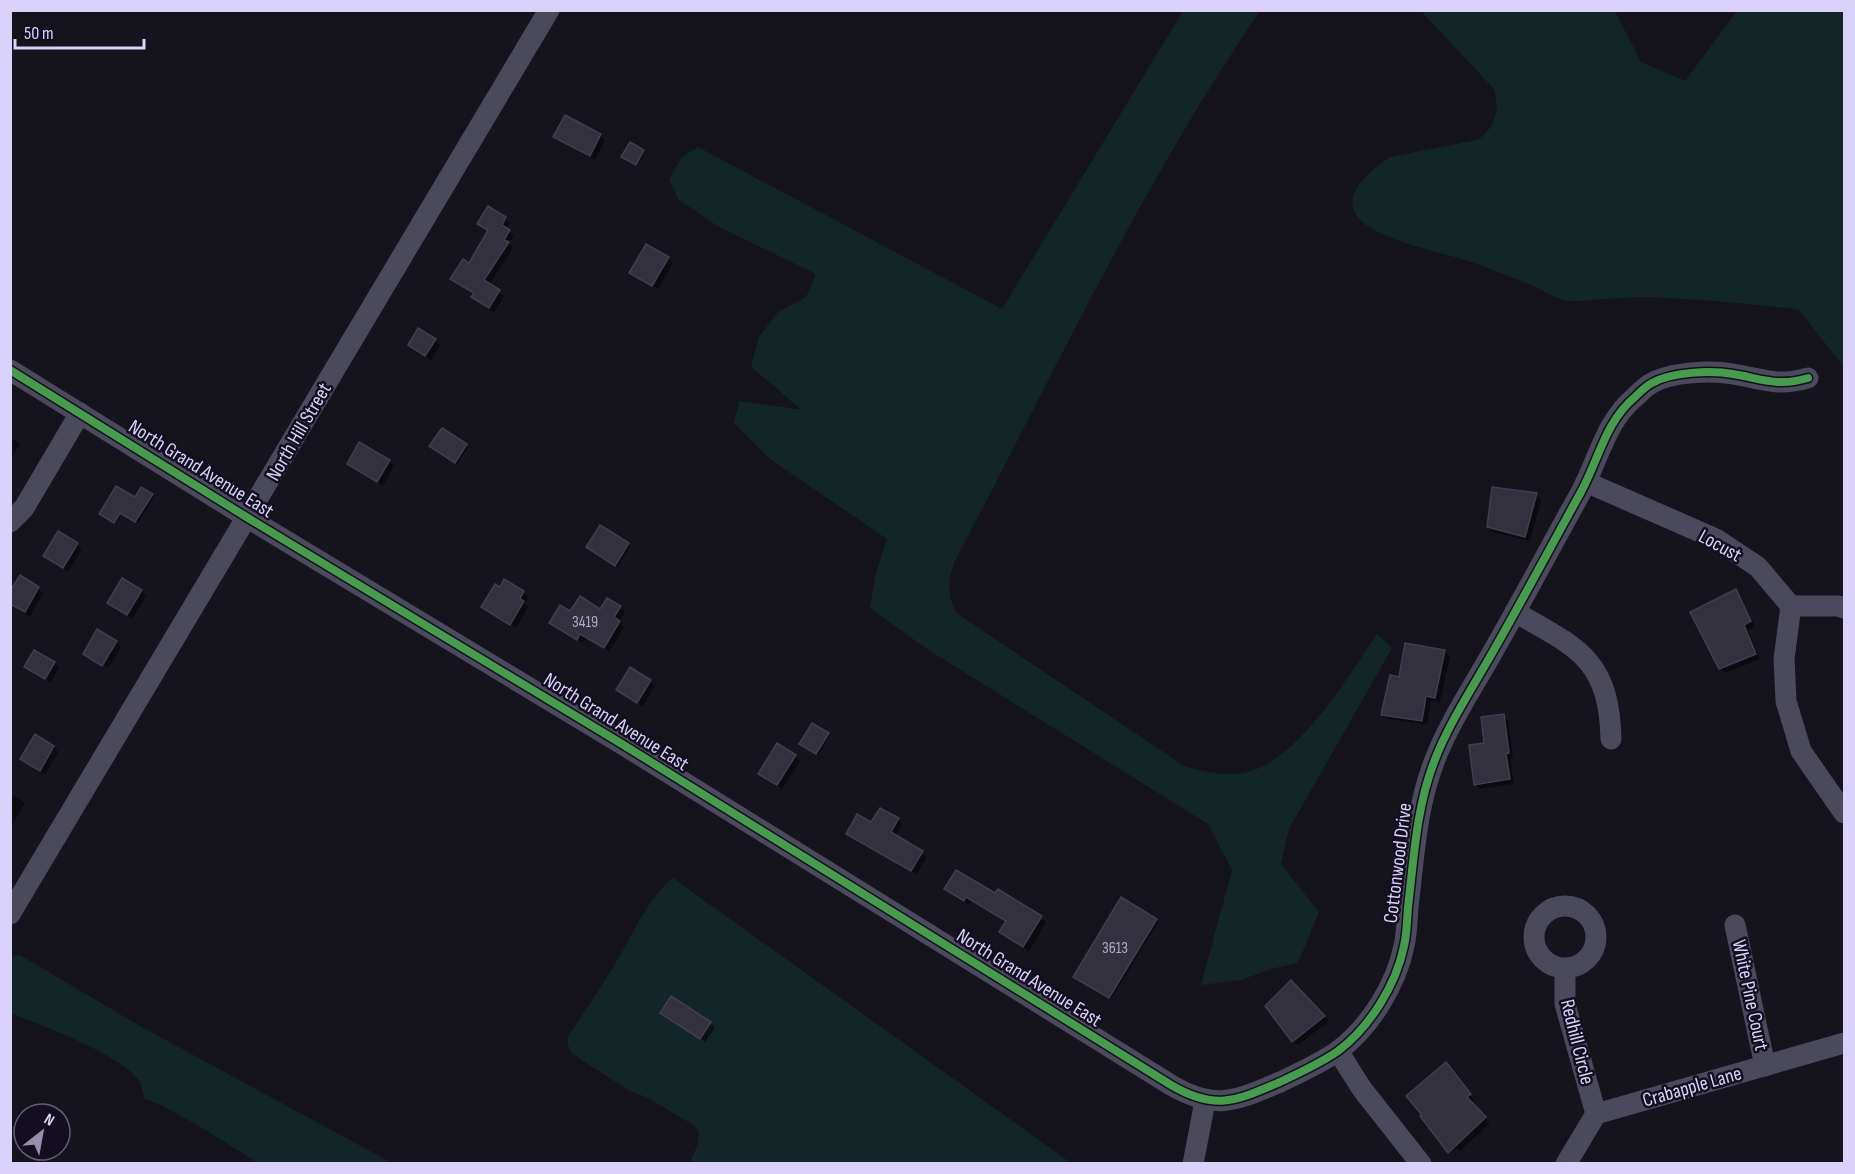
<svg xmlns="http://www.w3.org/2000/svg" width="1855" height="1174" font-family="'Sofia Sans Condensed',sans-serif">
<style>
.green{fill:#132627}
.shadow{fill:#0007}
.building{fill:#34313e;stroke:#423e4f;stroke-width:1.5}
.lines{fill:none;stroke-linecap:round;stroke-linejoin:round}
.street{stroke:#4b495c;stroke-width:21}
.cycleway-casing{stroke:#130f20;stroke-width:11}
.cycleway{stroke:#469c4c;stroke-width:8}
.labels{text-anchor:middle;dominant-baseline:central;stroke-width:5;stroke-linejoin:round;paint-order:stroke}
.number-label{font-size:16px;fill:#b0aacc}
.street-label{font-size:20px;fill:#dad2fb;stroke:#130f20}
</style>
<rect width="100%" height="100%" fill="#15131c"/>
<g class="green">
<path d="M1183,11H1260C1141,185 1052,377 954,563C948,582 946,597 958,614L1184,766C1205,772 1229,778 1251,771C1300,757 1349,675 1377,634L1392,648L1289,829L1281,864L1319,912L1298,963L1271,969L1241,980L1201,985L1232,870L1208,824L927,649L870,608L875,576L887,539L770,459L734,423L739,401L802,410L751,367L759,337L778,312L806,297L816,274L719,227L679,200L669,179L682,157L698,147L1002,309Z"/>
<path d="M1421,11H1615L1641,62L1685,81L1737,11H1844V367L1798,309C1749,304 1699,299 1649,297C1629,297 1609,299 1590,300C1583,300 1574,302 1567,301C1556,299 1544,291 1534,286C1514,278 1494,270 1474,263C1423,245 1287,228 1390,157L1477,140C1496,128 1501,108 1493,88Z"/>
<path d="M673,878L1071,1163H690L697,1146L699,1134L695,1126L646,1097L630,1091L580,1059L571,1052L568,1045V1036C587,1009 604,982 621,954C634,931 651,894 673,878Z"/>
<path d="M20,955L140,1026L392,1163H258L199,1126L161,1105L145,1099C143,1094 142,1086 139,1081C125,1057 39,1023 11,1014V956Z"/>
</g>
<g class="shadow">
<polygon points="600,135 605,140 595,160 560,141 555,136"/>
<polygon points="630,144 645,153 638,166 625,158"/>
<polygon points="505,218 510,223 506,230 514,236 509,244 513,248 489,285 504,296 494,312 478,302 473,297 475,294 452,278 470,265 489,232 479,224"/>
<polygon points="668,258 673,263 658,289 631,272"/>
<polygon points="435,340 440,345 431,360 409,345"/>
<polygon points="10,437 20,444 10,460"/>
<polygon points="466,446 468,448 457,464 433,448"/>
<polygon points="389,461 394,466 383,486 353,469 348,464"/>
<polygon points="152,495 154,497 138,523 122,513 116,523 103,516 135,499"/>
<polygon points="1536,495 1541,500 1530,541 1493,532 1488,527"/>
<polygon points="600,527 630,546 617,567 590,549"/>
<polygon points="77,544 82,549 68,572 45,556"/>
<polygon points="38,588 43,593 30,616 10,604"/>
<polygon points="141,591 146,596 132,619 109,603"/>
<polygon points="1735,591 1740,596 1755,626 1748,630 1760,659 1725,673 1720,668"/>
<polygon points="523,592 528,597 524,604 528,607 516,628 483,607"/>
<polygon points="620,608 625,612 619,622 624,627 609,652 586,638 582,643 551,622 571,613"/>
<polygon points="116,642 121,647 108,668 84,654"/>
<polygon points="1445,651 1450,656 1440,702 1431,700 1427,725 1388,719 1383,714 1400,679"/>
<polygon points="54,663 59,668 50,683 26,667"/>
<polygon points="650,681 655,686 642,707 618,690"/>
<polygon points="1503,716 1508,721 1513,758 1510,758 1514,784 1480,789 1475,784 1486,745"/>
<polygon points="828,734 830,736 818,755 803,746"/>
<polygon points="54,747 58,752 45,775 22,759"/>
<polygon points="795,756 800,761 782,789 760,774"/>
<polygon points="10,793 25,803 11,827 10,827"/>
<polygon points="898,819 902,824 895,837 927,857 916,874 853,838 848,833 872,825"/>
<polygon points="946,889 996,895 998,891 1046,922 1029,951 1001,932 1007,922 972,901 969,905"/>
<polygon points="1156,920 1158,922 1111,999 1077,978"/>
<polygon points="1291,983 1329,1021 1298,1045 1293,1041"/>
<polygon points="662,1013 710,1023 715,1028 705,1042"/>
<polygon points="1451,1069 1474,1100 1470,1103 1490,1123 1460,1151 1450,1144"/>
</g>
<g class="building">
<polygon points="565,115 601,134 590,156 553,137"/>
<polygon points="630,142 644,150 636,165 621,157"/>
<polygon points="488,206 506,217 502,225 510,230 504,240 509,242 484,280 500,290 489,308 471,297 474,293 450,279 463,259 469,263 488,230 477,224"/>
<polygon points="646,244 669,257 652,286 629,273"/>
<polygon points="418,328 436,339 425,356 408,345"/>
<polygon points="442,428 467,444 455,463 429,446"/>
<polygon points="359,442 390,460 377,482 347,464"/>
<polygon points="116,486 135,497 141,487 153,494 135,522 120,513 114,523 99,514"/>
<polygon points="1492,487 1537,493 1525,537 1487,527"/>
<polygon points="600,525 629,543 615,566 586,547"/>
<polygon points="58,531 78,543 63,568 43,556"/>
<polygon points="20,575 39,587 25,612 10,604 10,591"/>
<polygon points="122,578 142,590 127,615 107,603"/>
<polygon points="504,579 524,591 520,599 524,601 510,625 481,607 495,584 500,587"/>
<polygon points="1736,589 1751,621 1744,625 1756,654 1719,669 1690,612"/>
<polygon points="580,596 600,609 607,598 621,606 614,617 620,621 604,648 580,634 577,640 549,623 560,605 570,611"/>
<polygon points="97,629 117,641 102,666 83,654"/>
<polygon points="1405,643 1445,650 1435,698 1426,696 1422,721 1381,715 1390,675 1399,677"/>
<polygon points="34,650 55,662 45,679 24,667"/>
<polygon points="630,667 651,680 637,703 616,690"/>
<polygon points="1504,714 1509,753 1506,754 1510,779 1474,785 1469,745 1484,743 1481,717"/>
<polygon points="812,723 829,733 816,754 799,744"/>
<polygon points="35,734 54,746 40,771 20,759"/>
<polygon points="777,743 796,755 777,785 758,774"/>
<polygon points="880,808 899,818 891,832 923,851 911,871 846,834 857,814 871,822"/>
<polygon points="956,870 995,893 998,889 1042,916 1023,947 999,932 1006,921 966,897 964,901 944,889"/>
<polygon points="1121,897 1157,919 1109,998 1073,977"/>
<polygon points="1291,980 1325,1016 1292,1042 1265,1006"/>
<polygon points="671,996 711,1022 700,1039 660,1013"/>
<polygon points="1446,1062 1471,1094 1467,1097 1486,1117 1448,1153 1420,1116 1422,1115 1406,1096"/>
</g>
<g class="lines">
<g class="street">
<path d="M10,370L248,518L622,744L1171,1085C1215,1111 1236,1101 1280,1082C1299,1073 1321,1063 1338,1051C1370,1027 1396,985 1404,946C1407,933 1407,920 1408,907C1414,858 1416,809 1434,762C1448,725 1471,690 1491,655C1522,601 1551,546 1581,492C1599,459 1605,422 1635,397C1640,392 1646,386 1652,383C1671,372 1711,370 1733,374C1763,379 1777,387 1808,378"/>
<polyline points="1586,482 1716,539 1758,567 1791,606 1838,606 1844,608"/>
<polyline points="10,522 24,508 80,413"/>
<polyline points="1791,606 1784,659 1786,701 1801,751 1844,813"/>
<path d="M1515,612C1578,648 1609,659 1611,739"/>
<circle cx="1565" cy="937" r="31"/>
<path d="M10,914C191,614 368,311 549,10"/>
<polyline points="1735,925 1765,1066"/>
<polyline points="1565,969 1565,1004 1596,1114"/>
<polyline points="1338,1051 1362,1089 1421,1164"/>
<polyline points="1193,1164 1205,1101"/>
<polyline points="1566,1164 1596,1114 1844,1043"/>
</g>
<g class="cycleway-casing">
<path id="cycleway" d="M10,370L248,518L622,744L1171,1085C1215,1111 1236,1101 1280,1082C1299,1073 1321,1063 1338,1051C1370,1027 1396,985 1404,946C1407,933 1407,920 1408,907C1414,858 1416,809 1434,762C1448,725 1471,690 1491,655C1522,601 1551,546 1581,492C1599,459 1605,422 1635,397C1640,392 1646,386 1652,383C1671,372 1711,370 1733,374C1763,379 1777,387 1808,378"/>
</g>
<use href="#cycleway" class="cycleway"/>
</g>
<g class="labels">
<g class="number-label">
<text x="585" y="622">3419</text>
<text x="1115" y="948">3613</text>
</g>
<g class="street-label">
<text transform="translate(299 432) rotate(-60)">North Hill Street</text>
<text transform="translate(201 469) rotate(32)">North Grand Avenue East</text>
<text transform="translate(1720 546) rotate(29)">Locust</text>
<text transform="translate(616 722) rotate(32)">North Grand Avenue East</text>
<text transform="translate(1398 863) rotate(-83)">Cottonwood Drive</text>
<text transform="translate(1029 978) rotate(32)">North Grand Avenue East</text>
<text transform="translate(1750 995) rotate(78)">White Pine Court</text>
<text transform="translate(1577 1042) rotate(76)">Redhill Circle</text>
<text transform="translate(1692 1087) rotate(-16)">Crabapple Lane</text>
</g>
</g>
<rect width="1855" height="1174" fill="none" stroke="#dad2fb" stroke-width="24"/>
<g transform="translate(42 1132) rotate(31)"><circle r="28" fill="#130f20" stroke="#635d78" stroke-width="1.5"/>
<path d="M0-4.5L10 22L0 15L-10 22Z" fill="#958fad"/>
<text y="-9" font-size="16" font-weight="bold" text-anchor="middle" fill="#dad2fb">N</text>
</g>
<path d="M15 39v9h129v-9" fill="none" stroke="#dad2fb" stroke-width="3"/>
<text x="24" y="39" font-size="18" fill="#dad2fb" stroke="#130f20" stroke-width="4.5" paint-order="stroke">50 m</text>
</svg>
